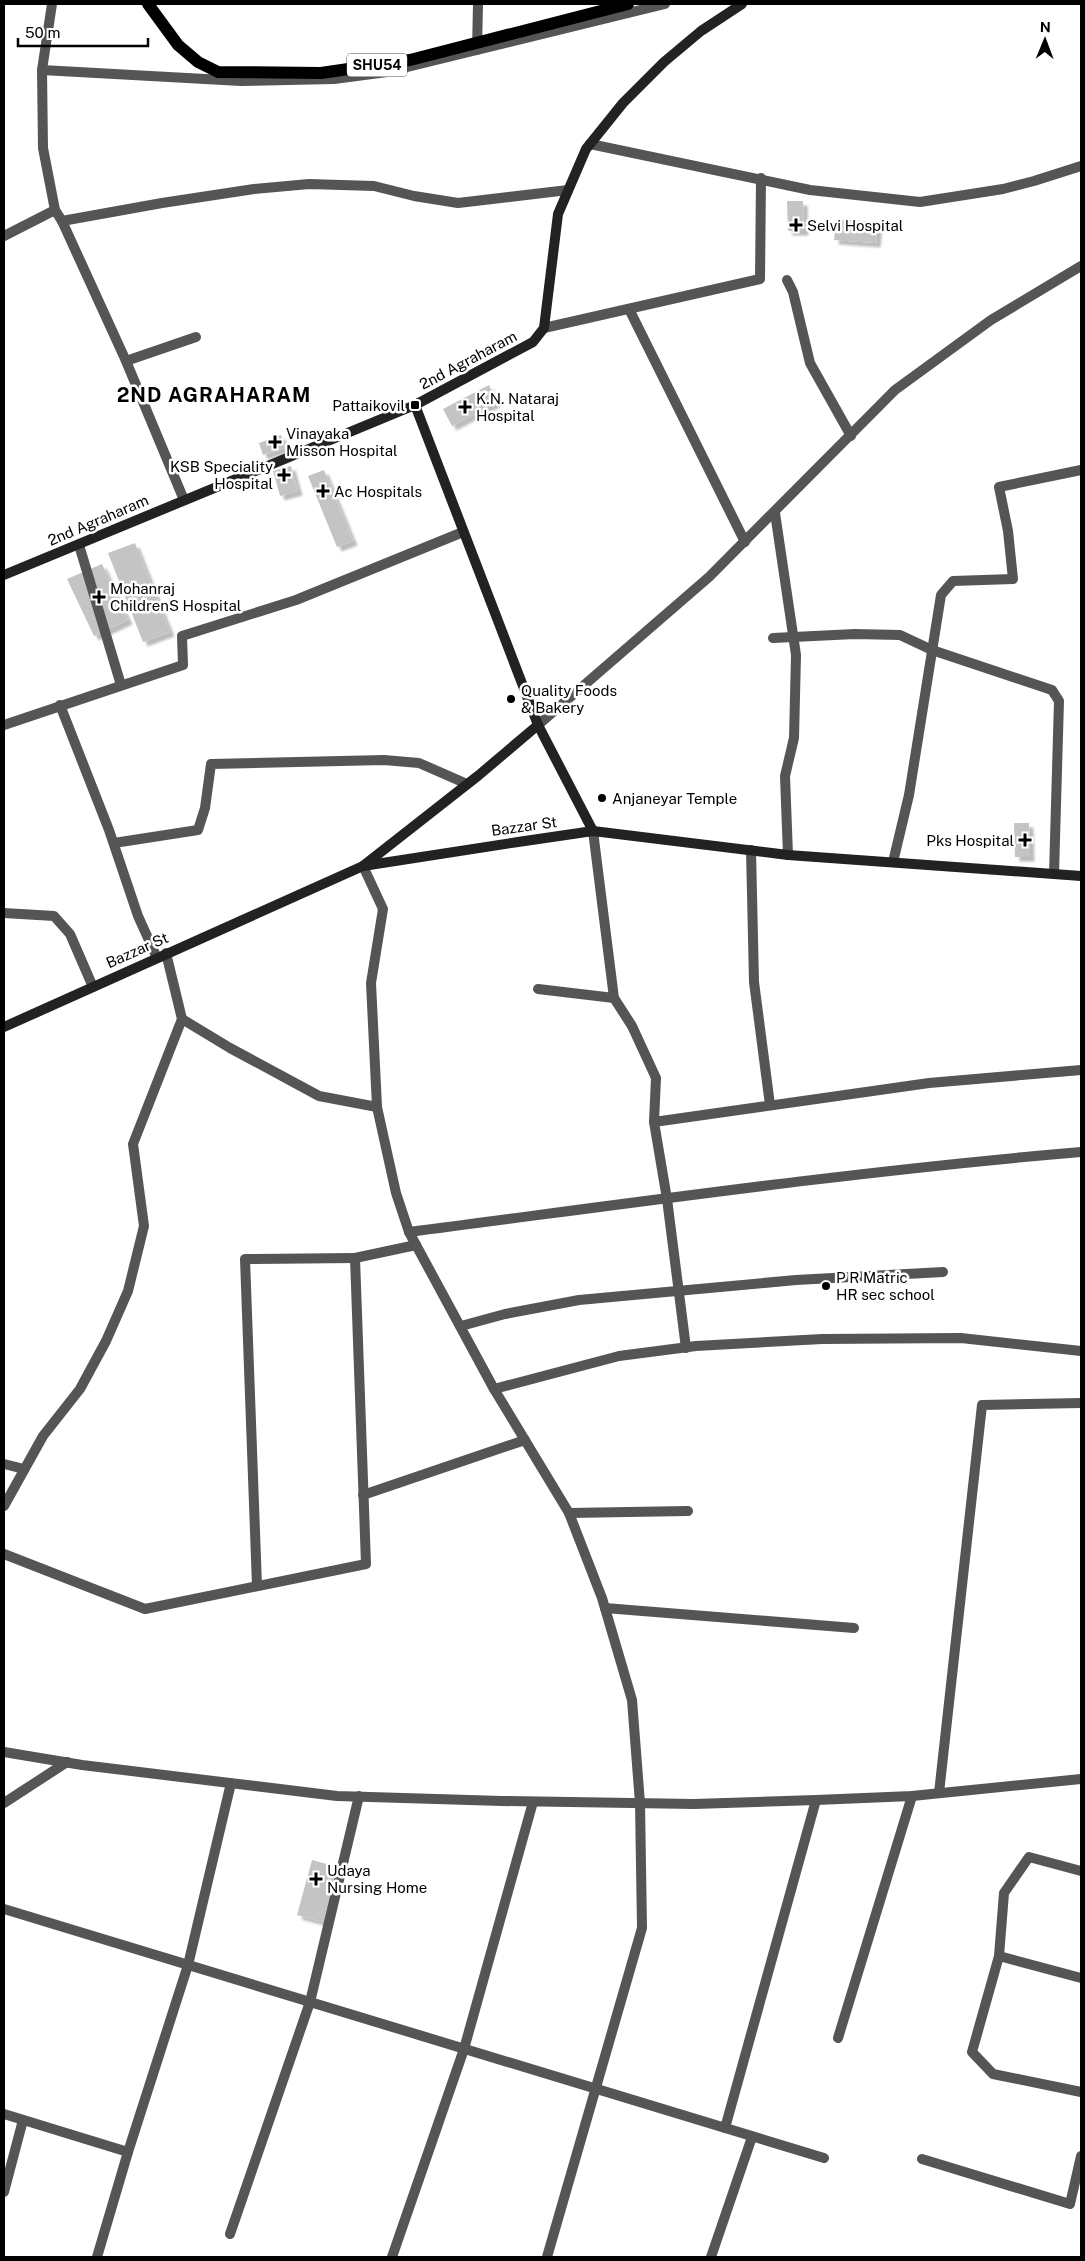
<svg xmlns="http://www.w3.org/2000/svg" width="1085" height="2261" font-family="'Public Sans',sans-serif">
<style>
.building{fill:#c4c4c4;filter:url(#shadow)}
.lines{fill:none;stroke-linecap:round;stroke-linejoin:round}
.minor{stroke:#555;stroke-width:10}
.tertiary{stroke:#555;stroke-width:10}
.secondary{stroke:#222;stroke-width:10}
.primary{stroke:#000;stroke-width:12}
.poi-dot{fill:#000;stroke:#fff;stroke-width:2}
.labels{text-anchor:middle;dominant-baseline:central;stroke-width:5;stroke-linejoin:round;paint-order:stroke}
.shield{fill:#fff;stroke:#4c4c4c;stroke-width:1}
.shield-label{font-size:14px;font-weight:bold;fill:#000}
.poi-label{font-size:15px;fill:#000;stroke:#fff;text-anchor:start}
.street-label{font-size:15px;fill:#000;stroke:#fff}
.district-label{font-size:20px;font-weight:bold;letter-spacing:1px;fill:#000;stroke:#fff}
</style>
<defs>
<filter id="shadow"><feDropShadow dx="4.5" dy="4.5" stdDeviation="1" flood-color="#0004"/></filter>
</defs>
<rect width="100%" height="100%" fill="#fff"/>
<g class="building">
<polygon points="787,201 803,201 804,231 788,231"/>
<polygon points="836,219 878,222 876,243 834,240"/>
<polygon points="489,385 497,402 452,426 443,409"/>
<polygon points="281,435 285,448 263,455 259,443"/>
<polygon points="291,466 298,491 280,496 273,471"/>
<polygon points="324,470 353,541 337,547 308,476"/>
<polygon points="135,543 170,632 143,642 108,553"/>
<polygon points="102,564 128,620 94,636 67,579"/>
<polygon points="1014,823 1029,823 1030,857 1015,857"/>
<polygon points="312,1860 338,1867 323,1922 297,1915"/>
</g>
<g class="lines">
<g class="minor">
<polyline points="477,50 665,4"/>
<polyline points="42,70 241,81 334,79 387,72 477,50 478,4"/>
<polyline points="590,144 810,190 920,202 1003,189 1034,181 1081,166"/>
<polyline points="55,210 62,221 162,203 254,189 309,184 374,186 414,196 458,203 568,190"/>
<polyline points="62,221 126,361 184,500"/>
<polyline points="4,236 55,210 43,148 42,70 52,4"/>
<polyline points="787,280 793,292 810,363 851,436"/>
<polyline points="629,309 745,542"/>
<polyline points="544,328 760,279 761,178"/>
<polyline points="126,361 196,337"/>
<polyline points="775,513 796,655 794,738 785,776 788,855"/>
<polyline points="79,545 121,685"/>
<polyline points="773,638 855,634 900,635 932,650 1052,690 1059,701 1054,874"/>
<polyline points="60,705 109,830 138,916 157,958"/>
<polyline points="4,725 183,665 182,636 296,600 463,532"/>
<polyline points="538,725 709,577 895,390 991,320 1081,266"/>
<polyline points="114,843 198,830 205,808 211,764 384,760 419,763 467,784"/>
<polyline points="751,850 754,982 770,1105"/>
<polyline points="893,862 909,795 941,595 953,581 1013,579 1008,531 999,487 1081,470"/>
<polyline points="363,866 383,909 371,983 377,1107 396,1193 409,1232 494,1389 569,1513 602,1598 632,1700 640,1803 642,1928 547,2257"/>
<polyline points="4,913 54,916 70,934 93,987"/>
<polyline points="538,989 614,998"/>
<polyline points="182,1019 230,1048 319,1096 377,1107"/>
<path d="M409,1232C633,1203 856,1171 1081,1152"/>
<polyline points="461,1326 505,1314 579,1300 796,1280 943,1272"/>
<polyline points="686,1348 667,1199 654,1122 929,1083 1081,1070"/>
<polyline points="494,1389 619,1356 696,1346 822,1339 961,1338 1081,1351"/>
<polyline points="4,1464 24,1469"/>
<polyline points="363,1495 525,1440"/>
<polyline points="4,1506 43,1436 80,1389 106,1341 128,1291 144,1226 133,1144 182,1019 166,953"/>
<polyline points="569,1513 688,1511"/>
<polyline points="4,1554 145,1609 366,1564 355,1258 416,1245"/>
<polyline points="257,1586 245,1259 355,1258"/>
<polyline points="605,1608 854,1628"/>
<polyline points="939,1793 982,1405 1081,1403"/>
<polyline points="4,1803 67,1762"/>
<polyline points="1081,1871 1029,1857 1004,1893 999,1956 972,2052 993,2074 1081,2092"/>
<polyline points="4,1909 824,2158"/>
<polyline points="999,1956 1081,1978"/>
<polyline points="838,2038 912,1796"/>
<polyline points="4,2114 128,2152 97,2257"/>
<polyline points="725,2128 816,1800"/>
<polyline points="128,2152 188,1965 231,1783"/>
<polyline points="922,2159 1070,2204 1081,2156"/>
<polyline points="4,2192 23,2120"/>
<polyline points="230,2234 310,2002 359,1796"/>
<polyline points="392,2257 464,2049 533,1802"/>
<polyline points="711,2257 752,2137"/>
</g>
<g class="tertiary">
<polyline points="593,831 614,998 632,1026 656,1078 654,1122"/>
<polyline points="4,1752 82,1765 337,1796 502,1801 694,1804 816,1800 912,1796 1081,1779"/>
</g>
<g class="secondary">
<polyline points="415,405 538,725 593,831"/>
<polyline points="4,575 415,405 533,342 544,328 558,214 586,149 623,103 664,62 701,31 742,4"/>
<polyline points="363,866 479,775 538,725"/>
<polyline points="4,1027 363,866 518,842 593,831 788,855 1081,876"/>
</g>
<polyline class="primary" points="148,4 178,45 198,62 218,72 321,73 410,60 628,4"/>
</g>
<g class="poi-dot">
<path d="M793.5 217.5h5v5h5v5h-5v5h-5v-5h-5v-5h5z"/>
<rect x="410" y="400" width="10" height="10" rx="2.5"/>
<path d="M462.5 399.5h5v5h5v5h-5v5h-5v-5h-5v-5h5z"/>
<path d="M272.5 434.5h5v5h5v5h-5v5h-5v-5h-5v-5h5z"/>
<path d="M281.5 467.5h5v5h5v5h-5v5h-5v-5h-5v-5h5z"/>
<path d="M320.5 483.5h5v5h5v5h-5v5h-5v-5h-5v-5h5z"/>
<path d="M96.5 589.5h5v5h5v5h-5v5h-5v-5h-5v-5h5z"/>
<circle cx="511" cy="699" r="5"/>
<circle cx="602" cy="798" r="5"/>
<path d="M1022.5 832.5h5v5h5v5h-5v5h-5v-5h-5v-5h5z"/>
<circle cx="826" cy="1286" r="5"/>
<path d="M313.5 1871.5h5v5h5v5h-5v5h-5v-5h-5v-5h5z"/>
</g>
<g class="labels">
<rect class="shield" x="347" y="53.5" width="60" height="23" rx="4"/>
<g class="shield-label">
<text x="377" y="65">SHU54</text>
</g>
<g class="poi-label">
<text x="807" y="225">Selvi Hospital</text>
<text x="476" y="398">K.N. Nataraj<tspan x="476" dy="17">Hospital</tspan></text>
<text x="405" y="405" text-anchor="end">Pattaikovil</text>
<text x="286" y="433">Vinayaka<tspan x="286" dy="17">Misson Hospital</tspan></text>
<text x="273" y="466" text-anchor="end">KSB Speciality<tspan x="273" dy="17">Hospital</tspan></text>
<text x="334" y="491">Ac Hospitals</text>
<text x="110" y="588">Mohanraj<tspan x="110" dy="17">ChildrenS Hospital</tspan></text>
<text x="521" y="690">Quality Foods<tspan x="521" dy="17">&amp; Bakery</tspan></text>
<text x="612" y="798">Anjaneyar Temple</text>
<text x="1014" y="840" text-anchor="end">Pks Hospital</text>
<text x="836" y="1277">P R Matric<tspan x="836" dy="17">HR sec school</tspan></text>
<text x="327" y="1870">Udaya<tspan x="327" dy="17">Nursing Home</tspan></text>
</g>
<g class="street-label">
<text transform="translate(468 360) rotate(-28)">2nd Agraharam</text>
<text transform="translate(98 520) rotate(-23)">2nd Agraharam</text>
<text transform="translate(524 826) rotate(-8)">Bazzar St</text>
<text transform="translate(137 950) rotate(-24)">Bazzar St</text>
</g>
<g class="district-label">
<text x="214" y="395">2ND AGRAHARAM</text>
</g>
</g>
<rect width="1085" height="2261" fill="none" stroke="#000000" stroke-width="10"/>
<g transform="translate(1045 40) rotate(1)" stroke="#ffffff" stroke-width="4" paint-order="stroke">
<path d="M0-4L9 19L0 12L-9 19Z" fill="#000000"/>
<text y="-8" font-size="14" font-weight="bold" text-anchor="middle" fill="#000000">N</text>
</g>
<path d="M18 38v8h130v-8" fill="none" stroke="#000000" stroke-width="2.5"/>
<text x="25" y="38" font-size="15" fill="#000000" stroke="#ffffff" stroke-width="4" paint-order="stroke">50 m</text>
</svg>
